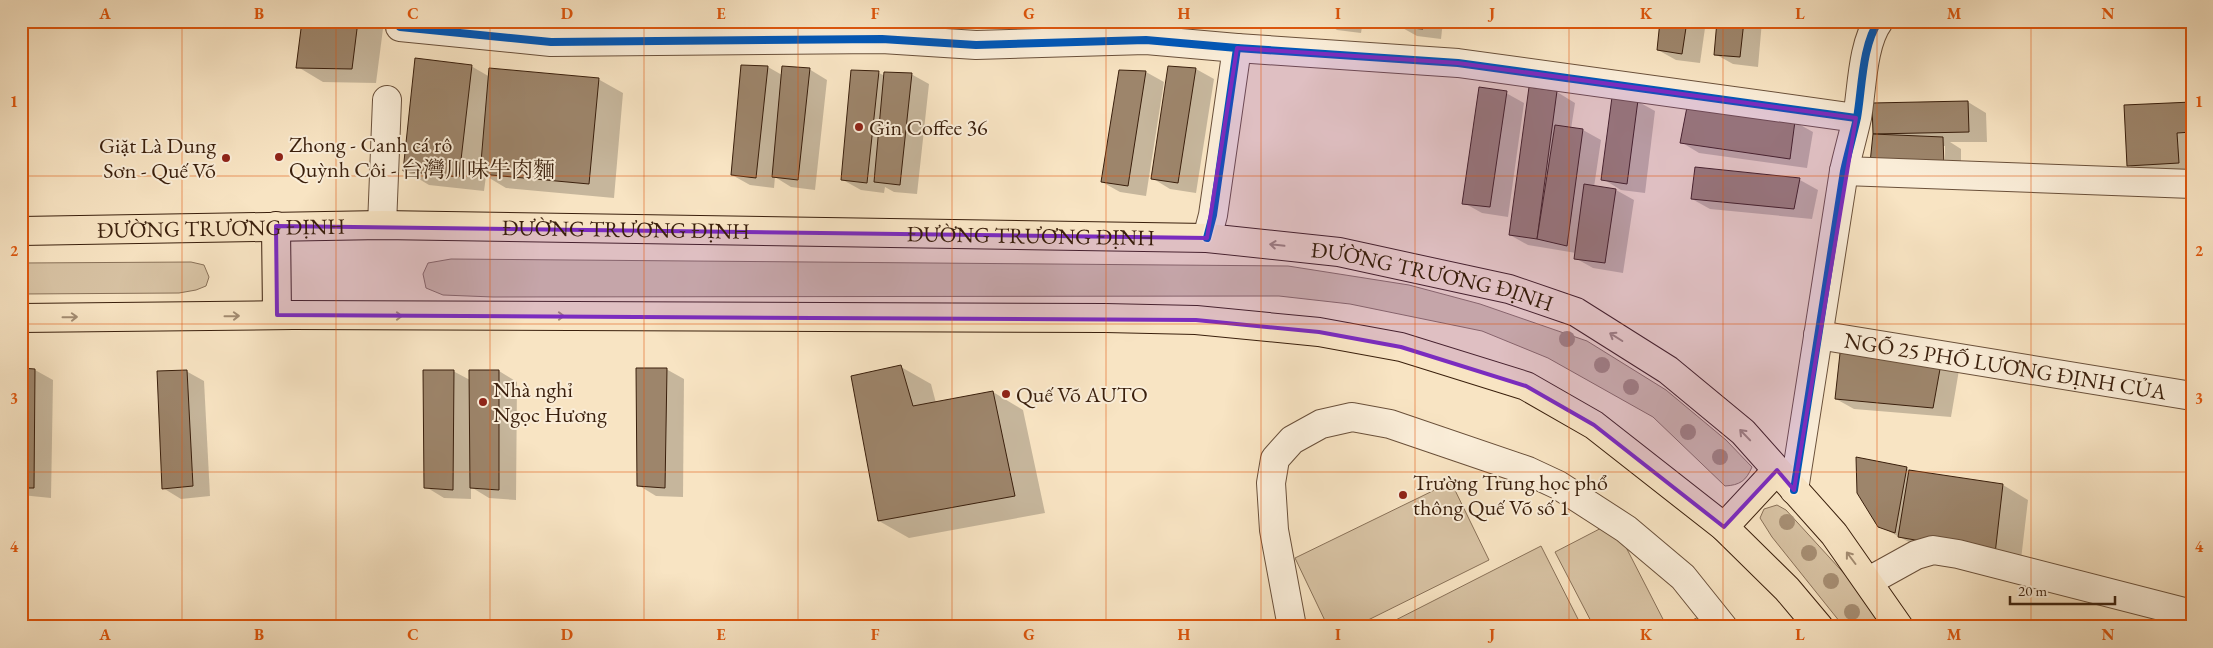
<svg xmlns="http://www.w3.org/2000/svg" width="2213" height="648" font-family="'EB Garamond','Noto Serif SC',serif">
<style>
.green{fill:#d8c3a4;stroke:#897158}
.shadow{fill:#0003;fill-rule:evenodd}
.building{fill:#9d856b;stroke:#3a1f0c}
.lines{fill:none;stroke-linecap:round;stroke-linejoin:round}
.minor-casing{stroke:#6a503a;stroke-width:30}
.major-casing{stroke:#3a1f0c;stroke-width:30}
.minor{stroke:#faedd8;stroke-width:28}
.major{stroke:#f8e4c3;stroke-width:28}
.cycleway-casing{stroke:#faedd8;stroke-width:11}
.cycleway{stroke:#0057b8;stroke-width:8}
.tree{fill:#a68e73}
.oneway{stroke:#a28b71}
.marked{fill:#7b2cbf;fill-opacity:0.2;stroke:#7b2cbf;stroke-width:4;stroke-linejoin:round}
.grid{fill:none;stroke:#df560c;stroke-width:1;stroke-opacity:0.55}
.poi-dot{fill:#8f2418;stroke:#faedd8;stroke-width:2}
.labels{text-anchor:middle;dominant-baseline:central;stroke-width:4;stroke-linejoin:round;paint-order:stroke}
.poi-label{font-size:22px;fill:#3a1f0c;stroke:#faedd8;text-anchor:start}
.street-label{font-size:22px;fill:#3a1f0c;stroke:#faedd8}
.neatline{fill:none;stroke:#df560c;stroke-width:2}
.grid-label{font-size:16px;text-anchor:middle;font-weight:bold;fill:#df560c}
</style>
<rect width="100%" height="100%" fill="#f8e4c3"/>
<filter id="stains"><feTurbulence type="fractalNoise" baseFrequency=".004" numOctaves="4"/><feColorMatrix values="0 0 0 0 .2 0 0 0 0 .09 0 0 0 0 .02 0 0 0 .5 -.17"/></filter>
<radialGradient id="worn" r=".72"><stop offset=".6" stop-color="#630" stop-opacity="0"/><stop offset="1" stop-color="#630" stop-opacity=".3"/></radialGradient>
<g class="green">
<path d="M451,259L1288,266L1409,285L1480,304L1587,341L1666,390L1726,440L1752,467C1746,481 1740,485 1725,486L1653,417L1548,358L1482,331L1350,304L1279,296L493,297L443,295L426,288L423,274L428,263Z"/>
<polygon points="191,262 204,265 209,277 206,286 196,290 179,293 21,294 21,263"/>
<polygon points="1451,482 1489,560 1354,627 1328,627 1295,558"/>
<polygon points="1777,505 1786,510 1851,581 1886,627 1844,627 1772,537 1760,518 1764,509"/>
<polygon points="1613,522 1666,625 1662,627 1594,627 1555,552"/>
<polygon points="1541,546 1582,627 1382,627"/>
<polygon points="1708,612 1715,627 1679,627"/>
</g>
<g class="shadow">
<polygon points="303,21 384,21 376,83 323,82 298,67"/>
<polygon points="620,21 652,21 652,27"/>
<polygon points="1115,21 1130,21 1130,23"/>
<polygon points="1323,21 1363,21 1361,33 1337,30"/>
<polygon points="1400,21 1443,21 1441,39 1417,36 1399,26"/>
<polygon points="1662,21 1706,21 1700,63 1676,60 1658,50"/>
<polygon points="1718,21 1762,21 1758,67 1733,64 1715,54"/>
<polygon points="471,66 490,77 598,79 623,93 614,198 506,188 486,176 484,191 429,185 404,170"/>
<polygon points="742,66 768,67 782,75 809,69 827,80 815,190 791,187 775,177 774,188 750,185 732,175"/>
<polygon points="1169,67 1196,69 1214,79 1196,193 1170,189 1152,178"/>
<polygon points="1120,71 1146,72 1164,82 1146,196 1120,192 1102,182"/>
<polygon points="879,73 885,76 911,74 929,84 917,194 894,192 885,187 884,193 861,190 843,180"/>
<polygon points="1530,89 1557,92 1575,103 1571,129 1583,130 1601,140 1594,187 1616,190 1634,200 1623,273 1593,268 1575,258 1576,253 1528,245 1510,235"/>
<polygon points="1506,93 1524,103 1508,217 1482,213 1464,203"/>
<polygon points="1637,101 1655,111 1645,193 1621,190 1603,179"/>
<path d="M1968,102L1986,113L1987,142H1950L1961,149V177L1871,163L1874,134ZM1942,146H1945V173Z"/>
<polygon points="2192,103 2192,173 2146,175 2128,165"/>
<polygon points="1795,122 1813,132 1807,168 1699,153 1681,142"/>
<polygon points="1696,168 1800,180 1818,190 1812,219 1710,209 1692,199"/>
<polygon points="1842,346 1959,370 1951,417 1854,409 1836,399"/>
<polygon points="901,367 931,384 936,403 993,392 1023,410 1045,513 909,538 879,521"/>
<polygon points="666,369 684,379 683,497 656,496 638,485"/>
<polygon points="21,370 35,370 53,380 51,498 21,495"/>
<polygon points="186,371 204,381 210,496 181,499 163,488"/>
<polygon points="453,371 470,380 470,371 499,371 517,382 516,500 489,498 471,487 471,499 444,498 426,487"/>
<polygon points="1906,468 1912,471 2003,485 2028,500 2020,568 1924,550 1879,526"/>
</g>
<g class="building">
<polygon points="302,21 358,21 352,69 296,68"/>
<polygon points="1398,21 1424,21 1423,29 1398,27"/>
<polygon points="1660,21 1687,21 1682,54 1657,50"/>
<polygon points="1717,21 1744,21 1740,57 1714,55"/>
<polygon points="415,58 472,65 459,177 403,171"/>
<polygon points="741,65 768,66 756,178 731,175"/>
<polygon points="782,66 810,68 798,180 772,177"/>
<polygon points="1168,66 1196,68 1178,183 1151,179"/>
<polygon points="489,68 599,78 589,184 480,174"/>
<polygon points="851,70 879,71 867,183 841,180"/>
<polygon points="1119,70 1146,71 1128,186 1101,182"/>
<polygon points="884,72 912,73 900,185 874,182"/>
<polygon points="1479,87 1507,91 1490,207 1462,204"/>
<polygon points="1529,87 1557,91 1537,239 1509,235"/>
<polygon points="1612,97 1638,100 1627,184 1601,180"/>
<polygon points="1968,101 1969,132 1873,134 1872,103"/>
<polygon points="2192,102 2192,132 2177,133 2179,163 2127,166 2124,105"/>
<polygon points="1687,107 1795,121 1790,159 1680,143"/>
<polygon points="1555,125 1583,129 1567,246 1537,239"/>
<polygon points="1873,134 1943,137 1944,167 1870,163"/>
<polygon points="1695,167 1800,178 1794,209 1691,199"/>
<polygon points="1584,184 1616,189 1605,263 1574,259"/>
<polygon points="1841,344 1942,358 1933,408 1835,399"/>
<polygon points="901,365 913,406 993,391 1015,496 878,521 851,376"/>
<polygon points="21,368 35,369 34,488 21,488"/>
<polygon points="636,368 667,368 665,488 637,486"/>
<polygon points="187,370 193,486 162,489 157,371"/>
<polygon points="423,370 454,370 453,490 424,488"/>
<polygon points="469,370 499,370 499,490 470,488"/>
<polygon points="1856,457 1907,467 1895,533 1878,527 1857,493"/>
<polygon points="1909,470 2003,484 1995,554 1898,537"/>
</g>
<g class="lines">
<g class="minor-casing">
<g id="minor">
<polyline points="400,27 551,42 882,39 976,45 1146,40 1237,48 1213,215 1207,238"/>
<polyline points="1237,48 1458,63 1856,118"/>
<polyline points="1844,171 2192,184"/>
<polyline points="382,225 387,100"/>
<path id="s1" d="M1818,335L2192,396"/>
<path d="M1794,490L1844,171C1848,153 1853,136 1857,118C1862,90 1862,44 1879,21"/>
<polyline points="1869,581 1916,555 1933,550 1958,554 2192,614"/>
<polyline points="1292,627 1274,530 1271,483 1275,459 1292,440 1321,424 1352,417 1390,424 1528,471 1558,485 1626,529 1683,577 1723,627"/>
</g>
</g>
<g class="major-casing">
<g id="major">
<polyline points="276,226 277,315"/>
<path id="s2" d="M21,231L382,225L1207,238L1339,252L1509,289L1576,312L1668,370L1743,432L1834,534L1899,627"/>
<polyline points="21,318 293,315 1105,318 1196,320 1319,332 1401,347 1526,386 1594,425 1724,527 1787,589 1819,627"/>
<polyline points="1724,527 1777,470"/>
</g>
</g>
<use href="#minor" class="minor"/>
<use href="#major" class="major"/>
<g class="cycleway-casing">
<g id="cycleway">
<polyline points="400,27 551,42 882,39 976,45 1146,40 1237,48 1213,215 1207,238"/>
<polyline points="1237,48 1458,63 1856,118"/>
<path d="M1794,490L1844,171C1848,153 1853,136 1857,118C1862,90 1862,44 1879,21"/>
</g>
</g>
<use href="#cycleway" class="cycleway"/>
</g>
<g class="tree">
<circle cx="1567" cy="339" r="8"/>
<circle cx="1602" cy="365" r="8"/>
<circle cx="1631" cy="387" r="8"/>
<circle cx="1688" cy="432" r="8"/>
<circle cx="1720" cy="457" r="8"/>
<circle cx="1787" cy="522" r="8"/>
<circle cx="1809" cy="553" r="8"/>
<circle cx="1831" cy="581" r="8"/>
<circle cx="1852" cy="612" r="8"/>
</g>
<defs><path id="oneway-shaft" d="M-6 0H5M1.5-3L5.5 0L1.5 3" fill="none" stroke-width="1.6" stroke-linecap="round" stroke-linejoin="round" transform="scale(1.25)"/></defs>
<g class="oneway">
<use href="#oneway-shaft" transform="translate(1277 245) rotate(-174)"/>
<use href="#oneway-shaft" transform="translate(232 316) rotate(-1)"/>
<use href="#oneway-shaft" transform="translate(395 316)"/>
<use href="#oneway-shaft" transform="translate(557 316)"/>
<use href="#oneway-shaft" transform="translate(70 317) rotate(-1)"/>
<use href="#oneway-shaft" transform="translate(1616 337) rotate(-148)"/>
<use href="#oneway-shaft" transform="translate(1745 435) rotate(-134)"/>
<use href="#oneway-shaft" transform="translate(1851 558) rotate(-127)"/>
</g>
<path class="marked" d="M1237,48L1458,63L1856,118L1794,490L1777,470L1724,527L1594,425L1526,386L1401,347L1319,332L1196,320L277,315L276,226L1207,238Z"/>
<path class="grid" d="M182,21V627M336,21V627M490,21V627M644,21V627M798,21V627M952,21V627M1106,21V627M1261,21V627M1415,21V627M1569,21V627M1723,21V627M1877,21V627M2031,21V627M21,176H2192M21,324H2192M21,472H2192"/>
<g class="poi-dot">
<circle cx="859" cy="127" r="5"/>
<circle cx="279" cy="157" r="5"/>
<circle cx="226" cy="158" r="5"/>
<circle cx="1006" cy="394" r="5"/>
<circle cx="483" cy="402" r="5"/>
<circle cx="1403" cy="495" r="5"/>
</g>
<g class="labels">
<g class="poi-label">
<text x="869" y="127">Gin Coffee 36</text>
<text x="289" y="144">Zhong - Canh cá rô<tspan x="289" dy="25">Quỳnh Côi - 台灣川味牛肉麵</tspan></text>
<text x="216" y="145" text-anchor="end">Giặt Là Dung<tspan x="216" dy="25">Sơn - Quế Võ</tspan></text>
<text x="493" y="389">Nhà nghỉ<tspan x="493" dy="25">Ngọc Hương</tspan></text>
<text x="1016" y="394">Quế Võ AUTO</text>
<text x="1413" y="482">Trường Trung học phổ<tspan x="1413" dy="25">thông Quế Võ số 1</tspan></text>
</g>
<g class="street-label">
<text stroke="none"><textPath href="#s2" startOffset="200">ĐƯỜNG TRƯƠNG ĐỊNH</textPath></text>
<text stroke="none"><textPath href="#s2" startOffset="605">ĐƯỜNG TRƯƠNG ĐỊNH</textPath></text>
<text stroke="none"><textPath href="#s2" startOffset="1010">ĐƯỜNG TRƯƠNG ĐỊNH</textPath></text>
<text stroke="none"><textPath href="#s2" startOffset="1415">ĐƯỜNG TRƯƠNG ĐỊNH</textPath></text>
<text stroke="none"><textPath href="#s1" startOffset="190">NGÕ 25 PHỐ LƯƠNG ĐỊNH CỦA</textPath></text>
</g>
</g>
<rect width="2213" height="648" fill="none" stroke="#f8e4c3" stroke-width="55"/>
<path d="M2010 596v8h105v-8" fill="none" stroke="#3a1f0c" stroke-width="2.5"/>
<text x="2018" y="596" font-size="15" fill="#3a1f0c" stroke="#faedd8" stroke-width="4" paint-order="stroke">20 m</text>
<rect x="28" y="28" width="2158" height="592" class="neatline"/>
<g class="grid-label">
<text x="105" y="19">A</text>
<text x="259" y="19">B</text>
<text x="413" y="19">C</text>
<text x="567" y="19">D</text>
<text x="721" y="19">E</text>
<text x="875" y="19">F</text>
<text x="1029" y="19">G</text>
<text x="1184" y="19">H</text>
<text x="1338" y="19">I</text>
<text x="1492" y="19">J</text>
<text x="1646" y="19">K</text>
<text x="1800" y="19">L</text>
<text x="1954" y="19">M</text>
<text x="2108" y="19">N</text>
<text x="14" y="107">1</text>
<text x="2199" y="107">1</text>
<text x="14" y="256">2</text>
<text x="2199" y="256">2</text>
<text x="14" y="404">3</text>
<text x="2199" y="404">3</text>
<text x="14" y="552">4</text>
<text x="2199" y="552">4</text>
<text x="105" y="640">A</text>
<text x="259" y="640">B</text>
<text x="413" y="640">C</text>
<text x="567" y="640">D</text>
<text x="721" y="640">E</text>
<text x="875" y="640">F</text>
<text x="1029" y="640">G</text>
<text x="1184" y="640">H</text>
<text x="1338" y="640">I</text>
<text x="1492" y="640">J</text>
<text x="1646" y="640">K</text>
<text x="1800" y="640">L</text>
<text x="1954" y="640">M</text>
<text x="2108" y="640">N</text>
</g>
<rect width="100%" height="100%" filter="url(#stains)"/>
<rect width="100%" height="100%" fill="url(#worn)"/>
</svg>
